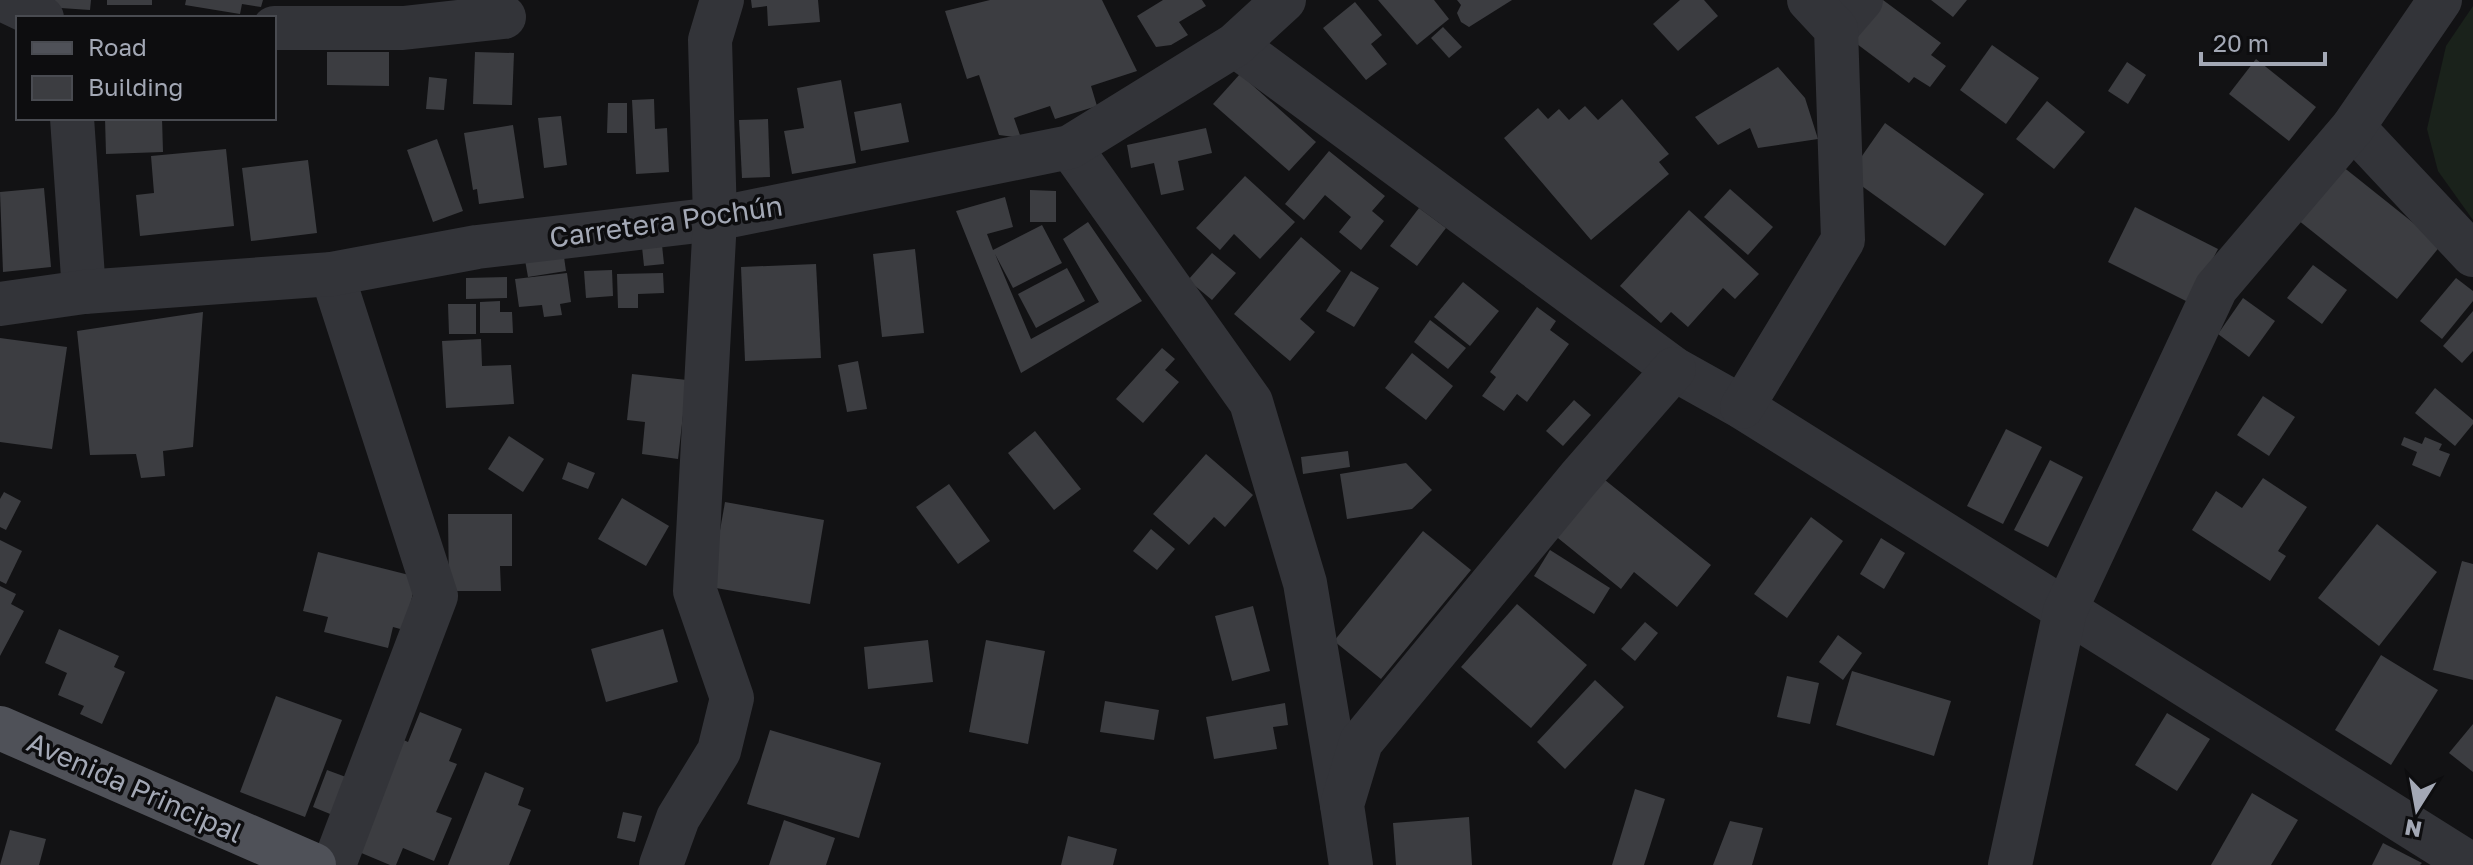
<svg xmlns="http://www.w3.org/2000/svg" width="2473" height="865" font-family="'Golos Text',sans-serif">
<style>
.green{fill:#1a221b}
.building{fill:#3c3d41}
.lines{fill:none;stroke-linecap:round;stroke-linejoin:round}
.minor{stroke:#333439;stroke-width:44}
.major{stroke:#4f5158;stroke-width:44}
.labels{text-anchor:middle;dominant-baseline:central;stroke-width:7;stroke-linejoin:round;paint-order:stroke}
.street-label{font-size:28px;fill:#a3a8b5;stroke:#0d0d0f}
</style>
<rect width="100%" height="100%" fill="#121214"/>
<polygon class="green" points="2473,6 2473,220 2438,171 2427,129 2446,46"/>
<g class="building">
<polygon points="46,0 91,0 90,10 46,7"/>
<rect x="107" y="0" width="45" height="5"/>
<polygon points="186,0 263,0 261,7 242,4 240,14 185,5"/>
<polygon points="751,0 818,0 820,22 768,26 767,6 752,8"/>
<polygon points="990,0 1102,0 1137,71 1091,86 1097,106 1055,119 1050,106 1014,118 1021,138 999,135 979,75 967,79 945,11"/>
<polygon points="1163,0 1202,0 1206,6 1179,22 1188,35 1171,45 1156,47 1137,16"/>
<polygon points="1378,0 1434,0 1449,19 1417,45"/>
<polygon points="1457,0 1512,0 1469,27 1461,22 1457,13 1461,5"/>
<polygon points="1680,0 1704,0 1718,16 1678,51 1653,24"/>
<polygon points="1883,0 1941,43 1931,55 1946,66 1930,87 1914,77 1909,83 1853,41"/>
<polygon points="1931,0 1967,0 1953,17"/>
<polygon points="1355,2 1382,35 1371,44 1387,64 1366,80 1323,28"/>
<polygon points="1443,27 1462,47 1449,58 1431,38"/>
<polygon points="1992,45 2039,78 2006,124 1960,90"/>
<polygon points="327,52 389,52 389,86 327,85"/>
<polygon points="475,52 514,53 512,105 473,104"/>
<polygon points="2256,59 2316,107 2289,141 2229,94"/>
<polygon points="2127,62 2146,75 2128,104 2108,91"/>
<polygon points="1778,67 1805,98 1818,139 1758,148 1750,128 1718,145 1695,117"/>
<polygon points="1240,74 1316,142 1289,171 1213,104"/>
<polygon points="429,77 447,79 444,110 426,109"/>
<polygon points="841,80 856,163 792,174 784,131 804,128 797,88"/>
<polygon points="654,99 655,129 667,128 669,172 636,174 632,100"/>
<polygon points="1622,99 1669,154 1659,162 1669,174 1591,240 1504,138 1538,108 1548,119 1559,109 1569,120 1585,106 1598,120"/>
<polygon points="2047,101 2085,132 2054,169 2016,139"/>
<polygon points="608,103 627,103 627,133 607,133"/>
<polygon points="901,103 909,142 861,151 854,112"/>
<polygon points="561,116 567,165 544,168 538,118"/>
<polygon points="105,118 162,118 163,152 106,154"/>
<polygon points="768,119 770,177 742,178 739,120"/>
<polygon points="1885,123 1984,194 1945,246 1848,176"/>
<polygon points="513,125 524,198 479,204 477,189 473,190 464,133"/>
<polygon points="1206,128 1212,153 1178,161 1184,190 1161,195 1154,163 1131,168 1127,145"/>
<polygon points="437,139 463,211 433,222 407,150"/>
<polygon points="226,149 234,226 140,236 136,195 154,193 151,156"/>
<polygon points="1329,151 1385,196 1372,211 1384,221 1361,250 1339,232 1351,217 1325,195 1304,220 1285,204"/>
<polygon points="308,160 317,233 251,241 242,168"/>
<polygon points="2342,166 2441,245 2397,299 2298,220"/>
<polygon points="1245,176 1295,222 1260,259 1234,234 1220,250 1196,228"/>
<polygon points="44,188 51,267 3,272 0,192"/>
<polygon points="1730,189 1773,227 1748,255 1704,217"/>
<polygon points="1030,190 1056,191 1056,222 1030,222"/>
<polygon points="1005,197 1013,227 987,234 993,250 1042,225 1062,263 1013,288 995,254 1031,339 1099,302 1063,239 1088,222 1142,301 1021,373 956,211"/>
<polygon points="2135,207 2218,249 2190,303 2108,262"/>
<polygon points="1419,208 1446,228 1417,266 1390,246"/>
<polygon points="1689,210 1759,274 1735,299 1723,288 1688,327 1671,312 1661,323 1620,286"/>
<polygon points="1301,237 1341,271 1300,319 1315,332 1290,361 1234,314"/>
<polygon points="562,243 566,271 528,277 525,260"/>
<polygon points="662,245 664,264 644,266 642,247"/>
<polygon points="915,249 924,333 882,337 873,254"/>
<polygon points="1212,253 1236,273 1212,300 1188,280"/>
<polygon points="816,264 821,358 745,361 741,267"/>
<polygon points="2313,265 2347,290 2322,324 2287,298"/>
<polygon points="1067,268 1085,301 1036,328 1018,294"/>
<polygon points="612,270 613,296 586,298 584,271"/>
<polygon points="1351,271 1379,288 1354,327 1326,311"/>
<polygon points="567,273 571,302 560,304 562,315 544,317 542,305 519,307 515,279"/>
<polygon points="663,273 664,293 638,294 638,308 618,308 617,274"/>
<polygon points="507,277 507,298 466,299 466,278"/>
<polygon points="2456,278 2473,291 2473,301 2442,339 2420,321"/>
<polygon points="1463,282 1499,311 1470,346 1434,317"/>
<polygon points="2243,298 2275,321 2249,357 2218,334"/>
<polygon points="500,301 500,312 512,312 513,333 480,333 480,302"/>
<polygon points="448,304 476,304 476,334 449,334"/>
<polygon points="1537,307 1556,321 1550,330 1569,344 1527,402 1517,394 1504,411 1482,396 1496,377 1490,372"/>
<polygon points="2473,311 2473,351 2462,363 2443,346"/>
<polygon points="203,312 193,447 163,451 165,476 141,478 136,454 90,455 77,331"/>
<polygon points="1430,320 1466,348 1448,369 1414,342"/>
<polygon points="0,338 67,347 52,449 0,442"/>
<polygon points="481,339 482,366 511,365 514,404 446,408 442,341"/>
<polygon points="1162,348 1175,359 1165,370 1179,382 1143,423 1116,399"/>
<polygon points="1412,353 1453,386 1426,420 1385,388"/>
<polygon points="858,361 867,409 847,412 838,365"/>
<polygon points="632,374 687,380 678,459 642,454 645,422 627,420"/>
<polygon points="2435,388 2473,420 2473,424 2455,446 2415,413"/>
<polygon points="2263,396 2295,417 2269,456 2237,435"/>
<polygon points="1574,400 1591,415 1563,446 1546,431"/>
<polygon points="2006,429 2042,447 2003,524 1967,506"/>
<polygon points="1035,431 1081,489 1054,510 1008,453"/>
<polygon points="509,436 544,459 523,492 488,469"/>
<polygon points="2404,437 2422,444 2425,437 2442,444 2439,450 2450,454 2440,477 2412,465 2417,452 2401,445"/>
<polygon points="1348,451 1350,467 1303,474 1301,457"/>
<polygon points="1206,454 1253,495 1225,527 1214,517 1189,545 1153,514"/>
<polygon points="2050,460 2083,477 2048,547 2014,530"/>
<polygon points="568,462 595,473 588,489 562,479"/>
<polygon points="1406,463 1432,490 1412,509 1347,519 1340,474"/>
<polygon points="1600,476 1711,565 1677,607 1634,572 1621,589 1553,534"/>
<polygon points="2263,478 2307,507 2278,551 2286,556 2270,581 2192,530 2216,491 2242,508"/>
<polygon points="949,484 990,541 958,564 916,507"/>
<polygon points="4,492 21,501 6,530 0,527 0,499"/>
<polygon points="622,498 669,526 646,566 598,539"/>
<polygon points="725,502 824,520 810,604 710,587"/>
<polygon points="448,514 512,514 512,566 500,566 501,591 449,591"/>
<polygon points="1811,517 1843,541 1787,618 1754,594"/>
<polygon points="2377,524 2437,572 2379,646 2318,598"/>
<polygon points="1151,529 1175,549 1157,570 1133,551"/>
<polygon points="1423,531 1471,570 1381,679 1334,641"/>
<polygon points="1881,538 1905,553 1884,589 1860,574"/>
<polygon points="0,540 22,551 6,584 0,581"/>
<polygon points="1550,550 1610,588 1594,614 1534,576"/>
<polygon points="318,552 417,577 404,630 393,627 388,648 324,632 328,617 303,611"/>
<polygon points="2462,561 2473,564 2473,680 2433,670"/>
<polygon points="0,586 16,594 11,604 24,611 0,656"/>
<polygon points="1517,604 1587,665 1531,728 1461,667"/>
<polygon points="1253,606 1270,671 1232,681 1215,616"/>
<polygon points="1645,622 1658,633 1635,661 1621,649"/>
<polygon points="59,629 119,656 114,667 125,672 102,724 80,714 84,706 58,695 67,673 45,663"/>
<polygon points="663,629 678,682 606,702 591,649"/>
<polygon points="1838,635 1862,653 1843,680 1819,662"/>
<polygon points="928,640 933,682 868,689 864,647"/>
<polygon points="986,640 1045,651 1028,744 969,732"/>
<polygon points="2381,655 2438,690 2391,765 2335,730"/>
<polygon points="1852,671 1951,701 1934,756 1836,725"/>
<polygon points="1787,676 1819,683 1810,724 1777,717"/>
<polygon points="1595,680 1624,707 1565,769 1537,742"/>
<polygon points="276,696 342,720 305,817 240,792"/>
<polygon points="1105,701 1159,710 1154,740 1100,732"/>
<polygon points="1285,703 1288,725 1273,727 1277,749 1214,759 1206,717"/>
<polygon points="420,712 462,729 449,761 457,764 436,812 452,818 434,861 403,848 396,865 390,865 359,852 397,737 408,742"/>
<polygon points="2167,713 2210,739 2177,791 2135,765"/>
<polygon points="2473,724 2473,772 2449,753"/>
<polygon points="770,730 881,763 859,838 747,804"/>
<polygon points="327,770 354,780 340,818 313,807"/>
<polygon points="485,772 524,788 518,805 531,810 509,865 448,865"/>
<polygon points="1635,789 1665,799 1644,865 1612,865"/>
<polygon points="2252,793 2298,820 2271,865 2211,865"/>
<polygon points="623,812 642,816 635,842 617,838"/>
<polygon points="1469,817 1472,865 1396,865 1393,823"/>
<polygon points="784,820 835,838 826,865 769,865"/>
<polygon points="1730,821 1763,828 1752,865 1713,865"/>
<polygon points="10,830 46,839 39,865 0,865"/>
<polygon points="1068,836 1117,849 1113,865 1061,865"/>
<polygon points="2383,843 2422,863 2420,865 2372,865"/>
</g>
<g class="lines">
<g class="minor">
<polyline points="4,0 42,18"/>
<polyline points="274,28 403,28 504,17"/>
<polyline points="1836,29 1861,0"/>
<polyline points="1235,45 1674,369 1742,407 2472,865"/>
<polyline points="72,118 84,292"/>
<polyline points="2353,127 2473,255"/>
<polyline points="1070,147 1251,402 1305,583 1342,805"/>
<polyline points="332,274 436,596 334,865"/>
<polyline points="0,304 84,292 332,274 477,247 715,219 1070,147 1235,45 1284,0"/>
<polyline points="1742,407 1843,240 1836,29 1809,0"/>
<polyline points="661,865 678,818 719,751 732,698 695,591 715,219 710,40 722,0"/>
<polyline points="1351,865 1342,805 1361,742 1579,478 1674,369"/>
<polyline points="2010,865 2065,611 2216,288 2353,127 2440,0"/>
</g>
<polyline class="major" points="0,728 314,865"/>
</g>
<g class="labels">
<g class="street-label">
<text transform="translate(666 221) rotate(-8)">Carretera Pochún</text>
<text transform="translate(135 787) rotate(24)">Avenida Principal</text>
</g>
</g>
<rect x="16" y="16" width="260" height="104" fill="#0d0d0f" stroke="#494b51" stroke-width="2"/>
<rect x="32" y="42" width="40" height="12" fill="#4f5158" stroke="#494b51" stroke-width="2"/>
<text x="88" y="56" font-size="24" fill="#a3a8b5">Road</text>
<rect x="32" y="76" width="40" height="24" fill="#3c3d41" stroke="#494b51" stroke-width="2"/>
<text x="88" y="96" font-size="24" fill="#a3a8b5">Building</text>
<g transform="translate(2417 809) rotate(191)" stroke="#0d0d0f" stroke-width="6" paint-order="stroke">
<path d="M0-6L14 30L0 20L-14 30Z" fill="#a3a8b5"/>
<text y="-12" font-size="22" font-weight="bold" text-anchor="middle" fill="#a3a8b5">N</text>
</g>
<path d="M2201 52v12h124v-12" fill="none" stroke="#a3a8b5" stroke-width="4"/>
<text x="2213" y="52" font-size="24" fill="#a3a8b5" stroke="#0d0d0f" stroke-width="6" paint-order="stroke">20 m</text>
</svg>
